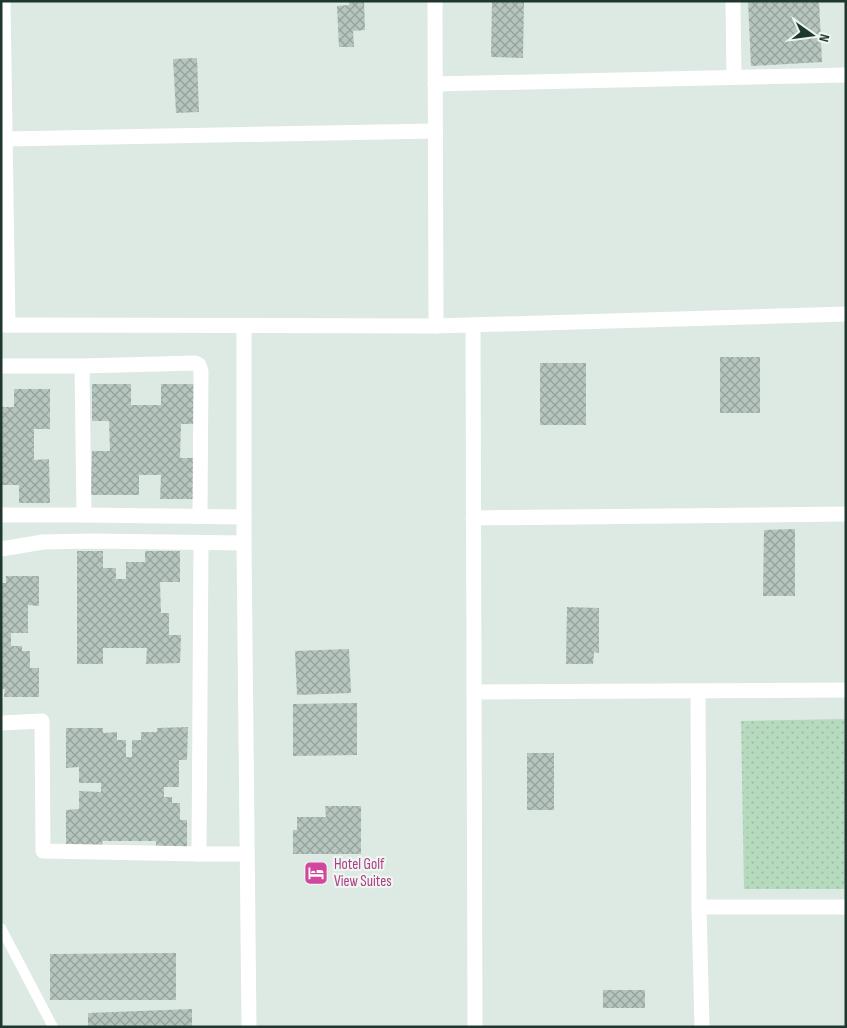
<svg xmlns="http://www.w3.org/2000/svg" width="847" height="1028" font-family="'Sofia Sans Condensed',sans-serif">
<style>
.park{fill:url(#park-dots)}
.building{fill:url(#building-cross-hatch)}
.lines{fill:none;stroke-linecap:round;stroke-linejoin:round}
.lane{stroke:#fff;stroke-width:10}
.street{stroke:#fff;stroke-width:15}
.labels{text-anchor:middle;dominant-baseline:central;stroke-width:4.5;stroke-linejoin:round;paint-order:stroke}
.hotel-label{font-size:15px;fill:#b23c85;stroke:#edf6f1;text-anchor:start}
</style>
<defs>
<pattern id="park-dots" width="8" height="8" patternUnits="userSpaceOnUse" patternTransform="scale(1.25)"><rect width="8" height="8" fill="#b6dabd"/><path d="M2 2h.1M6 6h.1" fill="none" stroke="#9cbca3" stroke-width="1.8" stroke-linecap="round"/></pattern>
<pattern id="building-cross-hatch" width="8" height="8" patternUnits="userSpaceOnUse" patternTransform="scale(1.25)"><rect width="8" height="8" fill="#b6c6be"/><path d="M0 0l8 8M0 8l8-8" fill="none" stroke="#93a29b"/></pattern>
</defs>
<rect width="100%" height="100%" fill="#dde9e3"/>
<polygon class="park" points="846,719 846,889 744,889 741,721"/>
<g class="building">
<polygon points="349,1 364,1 365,30 353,31 354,47 339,47 337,6 349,5"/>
<polygon points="492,1 524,1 523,58 491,57"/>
<polygon points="748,1 819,1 822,62 751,66"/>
<polygon points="197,58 199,112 176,113 173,59"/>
<rect x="720" y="357" width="40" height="56"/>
<rect x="540" y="363" width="46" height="62"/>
<polygon points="92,384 131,384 131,405 161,405 161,384 194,384 194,424 181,424 180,458 194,458 194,499 160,499 161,475 139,475 139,495 91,495 92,451 110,451 109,421 92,421"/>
<polygon points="14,389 50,389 50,429 34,429 34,460 49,459 50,503 19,503 19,485 1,485 1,407 14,407"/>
<polygon points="795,529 795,596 763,596 764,530"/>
<polygon points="77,551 103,551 103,568 116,568 116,579 126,579 126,562 145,562 145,551 180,551 180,582 160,582 161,613 169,613 169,635 181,635 180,663 146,664 147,648 103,648 103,664 77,664"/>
<polygon points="6,576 39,576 39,606 28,605 28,633 11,633 11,646 22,646 22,651 30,651 30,668 39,668 39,697 4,697 5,689 1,689 1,583 6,583"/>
<polygon points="567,607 599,608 599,653 594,652 593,664 566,664"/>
<polygon points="349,649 351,693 297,695 295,651"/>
<polygon points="357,703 357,755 293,756 293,704"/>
<polygon points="188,727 187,760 179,760 179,787 164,787 164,797 172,797 172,803 180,803 180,820 187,820 187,847 156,847 156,841 102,841 103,847 66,847 66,810 79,809 79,791 101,792 101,783 79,783 79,767 66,768 66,728 103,728 103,733 117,732 117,740 126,740 126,757 132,757 132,740 141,740 141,732 157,732 157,728"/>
<rect x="527" y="753" width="27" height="57"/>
<polygon points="325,806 361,806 361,854 293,854 293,830 297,830 297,817 326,817"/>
<polygon points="176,953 176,1000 50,1000 50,954"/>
<rect x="603" y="990" width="42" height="18"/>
<polygon points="192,1009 192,1027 88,1027 88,1013"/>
</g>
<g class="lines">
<polyline class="lane" points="1,928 53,1027"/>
<g class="street">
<polyline points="3,1 8,325"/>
<polyline points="435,1 436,326"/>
<polyline points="733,1 734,77"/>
<polyline points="435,84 846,75"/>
<polyline points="6,139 435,131"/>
<polyline points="1,325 436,326 846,314"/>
<polyline points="473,325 475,1027"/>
<polyline points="244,326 244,543 249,1027"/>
<polyline points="1,366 82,366 195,363 199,365 201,371 200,516"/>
<polyline points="82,366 84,515"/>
<polyline points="1,515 84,515 244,517"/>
<polyline points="473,518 846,514"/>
<polyline points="1,549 43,542 91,541 244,543"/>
<polyline points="698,691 699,907 702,1027"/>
<polyline points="474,692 846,690"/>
<polyline points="1,723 42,721 43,851 199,854 201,543"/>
<polyline points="199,854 247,854"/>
<polyline points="699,907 846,907"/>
</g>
</g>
<defs>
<g id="hotel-square" transform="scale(1.25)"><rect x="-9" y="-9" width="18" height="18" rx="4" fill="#d1479c" stroke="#edf6f1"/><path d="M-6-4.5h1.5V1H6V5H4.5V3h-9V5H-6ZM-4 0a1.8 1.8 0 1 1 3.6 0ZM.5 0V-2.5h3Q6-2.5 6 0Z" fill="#fff"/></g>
</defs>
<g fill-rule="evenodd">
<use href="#hotel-square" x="316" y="873"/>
</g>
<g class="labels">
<g class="hotel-label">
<text x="334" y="864">Hotel Golf<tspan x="334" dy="17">View Suites</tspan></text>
</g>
</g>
<rect width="847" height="1028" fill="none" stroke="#1f382f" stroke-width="5"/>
<g transform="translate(812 35) rotate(104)" stroke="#edf6f1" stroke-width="4" paint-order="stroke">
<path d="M0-4L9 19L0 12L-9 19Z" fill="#1f382f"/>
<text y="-8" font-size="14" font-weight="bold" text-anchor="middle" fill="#1f382f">N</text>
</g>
</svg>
